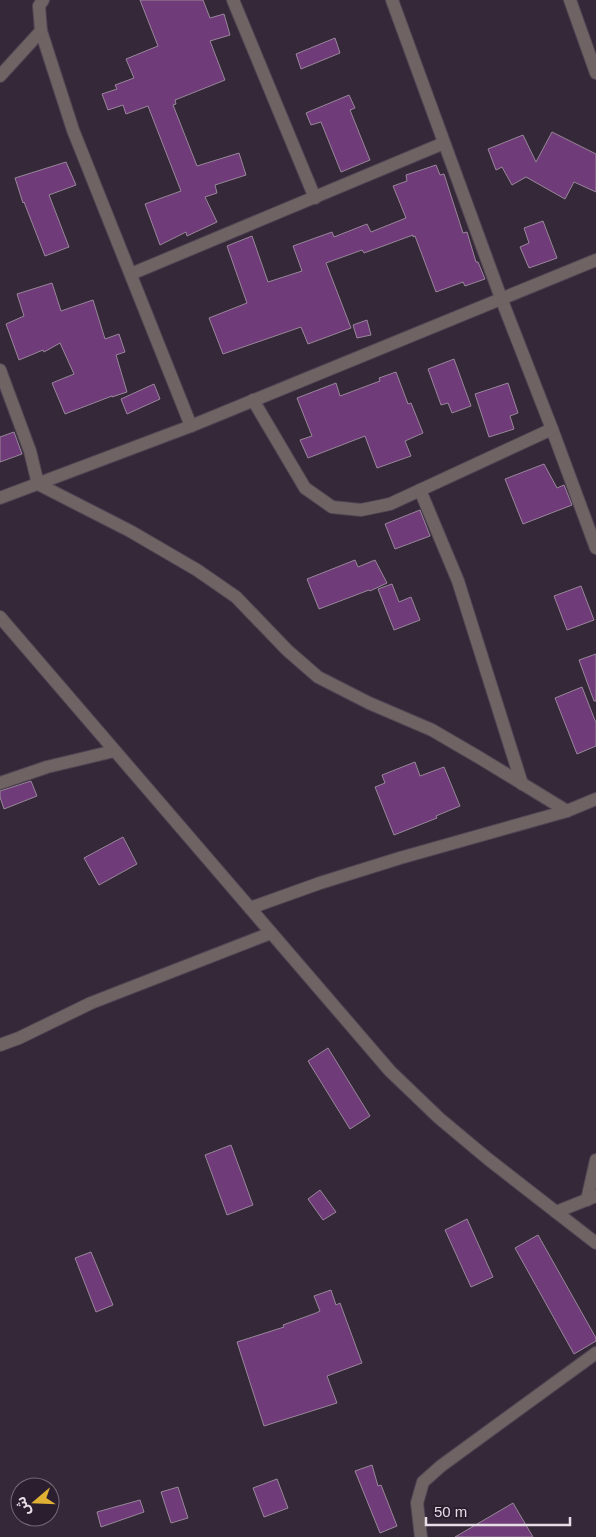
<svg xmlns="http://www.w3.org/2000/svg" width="596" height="1537" font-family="Helvetica,'Noto Sans Arabic',sans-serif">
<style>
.building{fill:#703b79;stroke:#98879a}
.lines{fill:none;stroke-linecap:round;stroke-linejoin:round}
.minor-casing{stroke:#514554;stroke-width:14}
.minor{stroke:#6f6364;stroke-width:12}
</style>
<rect width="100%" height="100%" fill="#352838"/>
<g class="building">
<polygon points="140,0 203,0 210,18 224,14 230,35 210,41 225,80 175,100 176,104 173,105 197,166 239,153 246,175 215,185 217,193 205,197 217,222 187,236 186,232 160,245 145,204 181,191 148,106 126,114 123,105 108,110 102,94 117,89 115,85 134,78 126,59 158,46"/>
<polygon points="335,38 340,53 301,69 296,54"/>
<polygon points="349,95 355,108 350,110 370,160 341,172 321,122 311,125 306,113"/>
<polygon points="552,132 596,154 596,192 574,182 565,199 526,177 512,185 502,167 496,170 488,149 523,135 536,162"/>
<polygon points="66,162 76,185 49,195 69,247 45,256 24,202 23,203 15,178"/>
<polygon points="436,165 440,175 444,174 463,233 467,232 476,262 478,262 485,279 465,286 463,282 436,292 415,236 413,237 413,235 364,253 362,250 326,263 351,328 308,344 301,327 223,354 209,318 247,303 227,246 252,236 268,282 302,271 293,246 332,232 334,237 367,224 371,232 406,218 393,186 407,181 406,175"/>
<polygon points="543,221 557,258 529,268 520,247 529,243 524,228"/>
<polygon points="52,283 61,311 93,300 105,339 119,334 125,352 116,355 127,392 112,397 112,396 65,414 52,383 74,374 60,343 44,352 43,350 19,360 6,324 24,316 17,294"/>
<polygon points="367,320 371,335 357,338 353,325"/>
<polygon points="454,359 471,406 452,413 448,403 441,405 428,369"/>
<polygon points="396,372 408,404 411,403 423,433 405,441 411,456 377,468 365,436 308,458 300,440 312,436 297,398 336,383 340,396 380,381 379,378"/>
<polygon points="508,383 518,413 510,416 514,429 489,437 475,394"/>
<polygon points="154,384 160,399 127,414 121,399"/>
<polygon points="14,432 22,454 0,462 0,437"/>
<polygon points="544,464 557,488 564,485 572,505 523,524 505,479"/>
<polygon points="420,510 430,536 395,549 385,524"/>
<polygon points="355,560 358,567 375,560 387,583 370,591 369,590 319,609 307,579"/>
<polygon points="392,584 399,602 411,597 420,620 394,630 378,589"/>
<polygon points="581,586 594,620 567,630 554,596"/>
<polygon points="596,654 596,701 594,701 579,660"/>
<polygon points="582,687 596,723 596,746 577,754 555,698"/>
<polygon points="415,762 420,776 444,767 460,806 436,816 437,818 394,835 375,787 385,783 382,775"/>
<polygon points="31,781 37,796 4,809 0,797 0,791"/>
<polygon points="123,837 137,864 99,885 84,858"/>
<polygon points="328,1048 370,1116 350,1129 308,1061"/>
<polygon points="231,1145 253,1205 227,1215 205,1155"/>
<polygon points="320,1190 336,1212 323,1220 308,1199"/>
<polygon points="467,1219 493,1277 471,1287 445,1230"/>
<polygon points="538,1235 596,1338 596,1341 574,1354 515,1248"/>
<polygon points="91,1252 113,1305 96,1312 75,1258"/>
<polygon points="331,1290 336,1305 340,1303 362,1363 327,1376 337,1403 264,1426 237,1342 284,1327 283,1325 316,1313 320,1311 314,1296"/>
<polygon points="372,1465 378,1486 381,1485 397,1526 380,1533 355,1471"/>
<polygon points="277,1479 288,1508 264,1517 253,1488"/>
<polygon points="178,1487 188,1518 171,1523 161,1492"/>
<polygon points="140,1500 144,1512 101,1527 97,1512"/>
<polygon points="513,1503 533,1537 455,1537"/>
</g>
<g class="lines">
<g class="minor-casing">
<g id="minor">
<polyline points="43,0 39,6 41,31 73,130 191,426"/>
<polyline points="233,0 315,198"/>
<polyline points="392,0 501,298 552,429 596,548"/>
<polyline points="570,0 596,73"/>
<polyline points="0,76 41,31"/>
<polyline points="131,274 444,143"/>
<polyline points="0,370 30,451 38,484 130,531 197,570 236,597 287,650 318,677 369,703 432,730 480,758 567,811"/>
<polyline points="253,400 305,488 332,507 361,510 390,504 552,429"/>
<polyline points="420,490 458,581 522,784"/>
<polyline points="0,498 191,426 596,260"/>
<polyline points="0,617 390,1071 439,1118 488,1159 596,1243"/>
<polyline points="0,783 47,767 114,751"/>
<polyline points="250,908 320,883 400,858 567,811 596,799"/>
<polyline points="0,1045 19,1038 91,1003 271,933"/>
<polyline points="587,1200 596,1160"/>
<polyline points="556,1212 596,1196"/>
<polyline points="421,1537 417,1503 423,1482 441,1466 596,1353"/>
</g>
</g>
<use href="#minor" class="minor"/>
</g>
<g transform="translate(35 1502) rotate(251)"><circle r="24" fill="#2b1e2e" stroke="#766a78"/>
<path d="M0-4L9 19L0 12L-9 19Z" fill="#e0b034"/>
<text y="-8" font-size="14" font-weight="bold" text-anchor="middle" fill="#e6dde7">ش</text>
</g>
<path d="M426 1517v8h144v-8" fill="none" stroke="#e6dde7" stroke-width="2.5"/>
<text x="434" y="1517" font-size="15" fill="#e6dde7" stroke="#2b1e2e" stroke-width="4" paint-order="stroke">50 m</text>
</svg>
